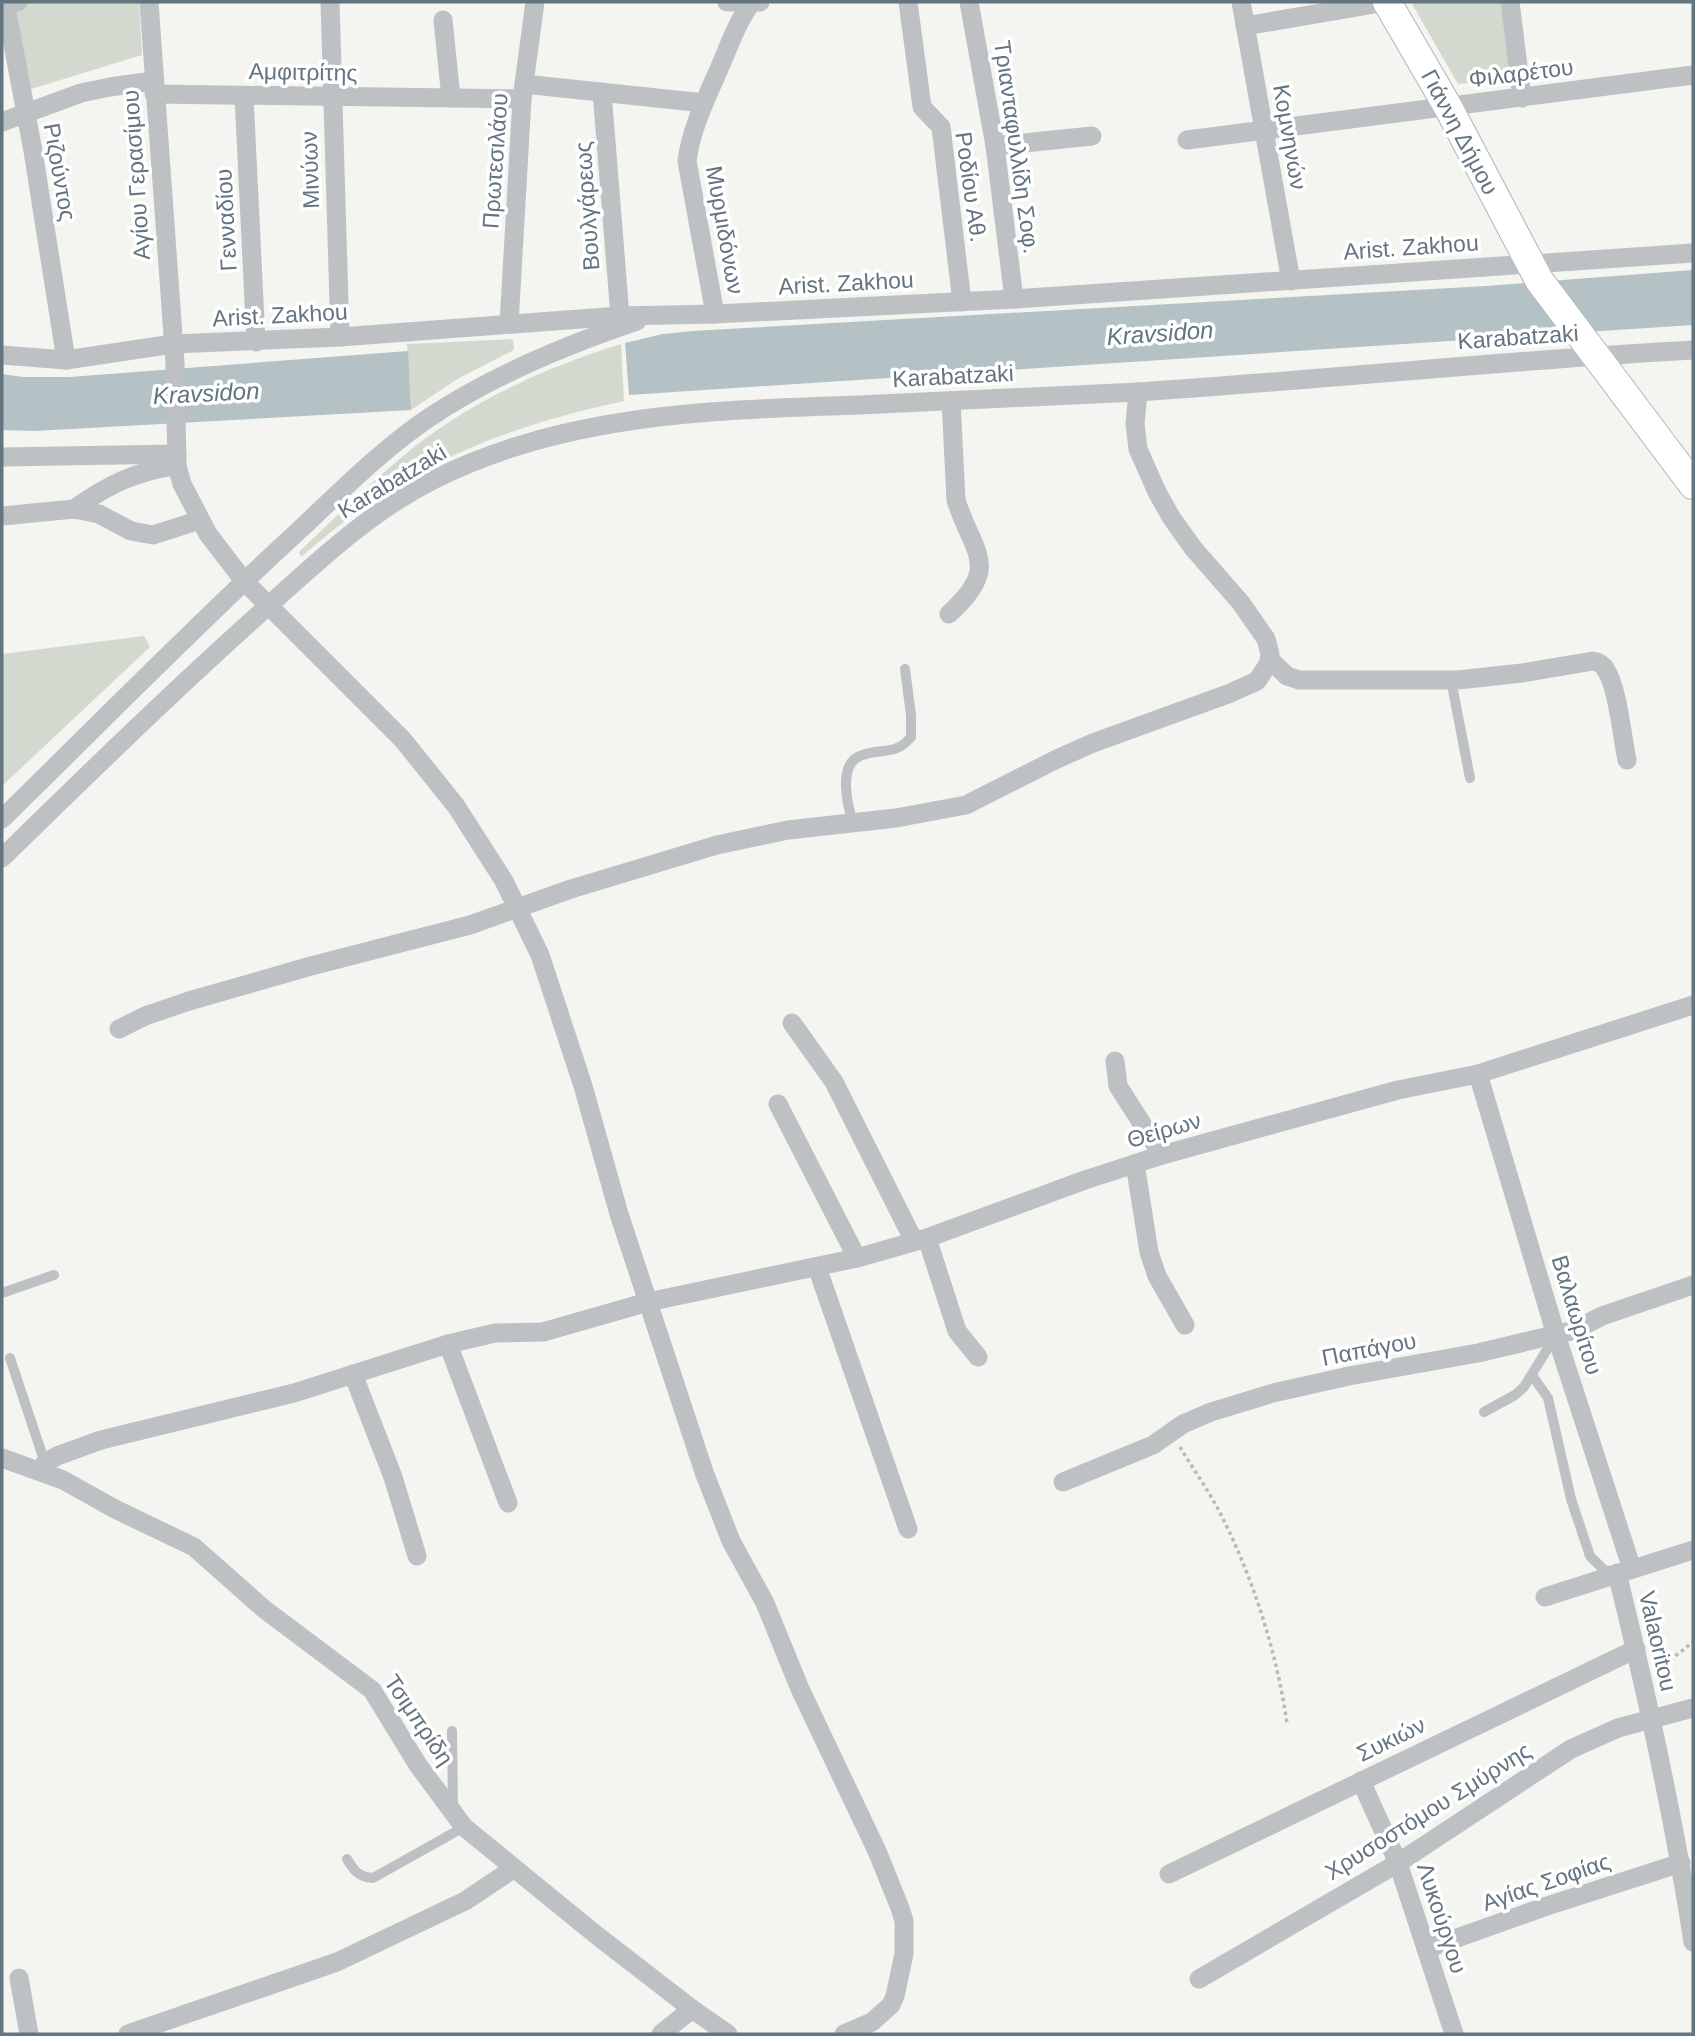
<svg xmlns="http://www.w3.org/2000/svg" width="1695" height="2036" font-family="Helvetica,sans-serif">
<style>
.green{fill:#d4d9d0}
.water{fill:#b4c1c5}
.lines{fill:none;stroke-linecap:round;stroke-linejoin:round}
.secondary-casing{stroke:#b0b5b9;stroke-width:30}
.path{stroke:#b7babc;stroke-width:3.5;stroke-dasharray:3.5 3.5;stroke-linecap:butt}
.lane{stroke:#bdc1c4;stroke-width:10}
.street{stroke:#bdc1c4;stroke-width:19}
.secondary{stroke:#fff;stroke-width:28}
.labels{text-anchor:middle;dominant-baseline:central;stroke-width:7;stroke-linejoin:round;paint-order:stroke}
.street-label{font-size:23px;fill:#657580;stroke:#fff}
.water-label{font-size:24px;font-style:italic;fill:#60777e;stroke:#fff}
</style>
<rect width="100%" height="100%" fill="#f4f4f0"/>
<g class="green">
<polygon points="10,2 139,2 142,55 28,90"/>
<polygon points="1411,2 1503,2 1513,80 1458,84"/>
<polygon points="513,339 514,350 459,378 411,410 407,344"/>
<path d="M621,344L624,401C495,429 402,468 301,557L299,552C333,520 366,486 402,457C465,404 543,368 621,344Z"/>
<polygon points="144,636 150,647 2,786 2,654"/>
</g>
<g class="water">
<polygon points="1693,270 1693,325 629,395 625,343 663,334 692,331 1486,286"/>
<polygon points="408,351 411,410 35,431 2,430 2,374 23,377 70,377"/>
</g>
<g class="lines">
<g class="secondary-casing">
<polyline id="secondary" points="1387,2 1448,107 1539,280 1693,485"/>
</g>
<g class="path">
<path d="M1180,1447C1192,1467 1206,1487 1217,1507C1252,1574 1276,1649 1287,1723"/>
<polyline points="1659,1669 1693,1642"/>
</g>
<g class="lane">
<polyline points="1451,680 1470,778"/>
<path d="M853,823C848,807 837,765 860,756C880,747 895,757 911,737V715L905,669"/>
<polyline points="2,1293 54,1275"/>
<polyline points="10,1358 45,1463"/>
<polyline points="1532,1375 1548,1398 1571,1499 1590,1556 1604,1570 1613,1572"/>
<polyline points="1484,1412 1515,1395 1524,1387 1556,1335"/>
<polyline points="452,1731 453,1808"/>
<path d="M347,1859C354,1871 359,1877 373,1878L464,1827"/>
</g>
<g class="street">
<polyline points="18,2 7,4 6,7 33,151 66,360"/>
<polyline points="149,2 175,363 177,466 182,484 208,534 244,581 403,740 456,806 504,881 540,955 583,1086 619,1214 704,1472 731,1541 765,1603 800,1689 877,1851 900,1908 904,1921 904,1954 895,1996 891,2005 872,2022 844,2034"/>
<polyline points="330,2 340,337"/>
<polyline points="727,2 760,2"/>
<polyline points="908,2 922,107 941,127 962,302"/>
<polyline points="969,2 995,146 1014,299"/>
<polyline points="1241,2 1291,281"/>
<polyline points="1510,2 1522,98"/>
<polyline points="443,20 451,98"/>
<polyline points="1245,26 1386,2"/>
<polyline points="524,84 704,103"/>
<polyline points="602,92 620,316"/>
<polyline points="154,94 522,99"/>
<polyline points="244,96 256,342"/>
<polyline points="2,122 81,93 110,87 153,81"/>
<polyline points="1187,140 1693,75"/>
<polyline points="995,146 1092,136"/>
<path d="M715,314L687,161C691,129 706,99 719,69C729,46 737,22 752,2"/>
<polyline points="509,324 522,99 535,2"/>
<polyline points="2,355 66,360 173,344 340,337 620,316 715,314 1014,299 1693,253"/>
<polyline points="2,457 177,454"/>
<path d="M74,509C106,486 137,470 177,466"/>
<polyline points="2,516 74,509 99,514 131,531 153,535 200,520"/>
<path d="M949,614C1002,566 973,554 956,500L951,401"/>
<path d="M1269,659L1287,676L1299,680H1458L1522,673L1593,661C1599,662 1603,664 1606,670C1618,689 1622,737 1627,760"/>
<path d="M2,819C99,724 194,627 294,535C338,494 381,450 430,417C493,375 566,345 637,321"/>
<path d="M2,858C86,776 170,694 258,615C313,566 366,514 433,480C565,413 715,410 859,405C952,401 1045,397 1138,392C1323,380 1508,360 1693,350"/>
<polyline points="792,1023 834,1082 914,1241"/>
<polyline points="119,1029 145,1016 189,1001 311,966 470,925 571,889 717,845 788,830 896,818 966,805 1057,759 1093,743 1228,694 1257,681 1269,663 1270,654 1266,639 1241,603 1193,548 1171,517 1157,492 1138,449 1135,424 1138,392"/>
<polyline points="1115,1061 1118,1086 1162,1155"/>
<polyline points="1478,1074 1556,1335 1632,1569"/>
<polyline points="778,1104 857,1258"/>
<polyline points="1135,1164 1149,1252 1157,1276 1185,1325"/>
<polyline points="927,1238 957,1331 978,1357"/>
<polyline points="817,1267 908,1529"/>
<polyline points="448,1344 508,1503"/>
<polyline points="353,1374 393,1477 417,1556"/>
<polyline points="2,1458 63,1480 115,1509 194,1547 264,1609 372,1690 418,1765 464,1827 595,1934 692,2009 728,2034"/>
<polyline points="41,1470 45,1463 57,1456 101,1440 294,1393 448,1344 495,1333 543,1332 648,1302 857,1258 927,1238 1085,1180 1162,1155 1398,1090 1478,1074 1693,1005"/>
<polyline points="1063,1482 1153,1445 1183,1424 1211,1412 1273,1393 1349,1376 1478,1353 1575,1330 1602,1316 1693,1285"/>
<path d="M1617,1573C1647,1695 1674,1818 1693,1942"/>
<polyline points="1545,1597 1693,1550"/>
<polyline points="1361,1781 1398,1863 1454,2034"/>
<polyline points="1169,1874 1636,1649"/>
<polyline points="1426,1949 1547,1906 1681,1863"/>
<polyline points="19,1978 29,2034"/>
<polyline points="1199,1979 1398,1863 1571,1749 1618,1728 1693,1708"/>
<polyline points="128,2034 337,1962 465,1901 513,1869"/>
<polyline points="661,2034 692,2009"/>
</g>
<use href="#secondary" class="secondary"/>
</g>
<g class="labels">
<g class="street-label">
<text transform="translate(303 72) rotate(1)">Αμφιτρίτης</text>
<text transform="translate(1521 73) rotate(-7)">Φιλαρέτου</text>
<text transform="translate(1460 132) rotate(62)">Γιάννη Δήμου</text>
<text transform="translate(1290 137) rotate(80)">Κομνηνών</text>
<text transform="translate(1017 147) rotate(82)">Τριανταφυλλίδη Σοφ.</text>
<text transform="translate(495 161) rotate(-86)">Πρωτεσιλάου</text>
<text transform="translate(310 170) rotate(-92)">Μινύων</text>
<text transform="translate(60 172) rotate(80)">Ριζούντος</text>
<text transform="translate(136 175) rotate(-94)">Αγίου Γερασίμου</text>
<text transform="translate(971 187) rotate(82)">Ροδίου Αθ.</text>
<text transform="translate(587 206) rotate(-94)">Βουλγάρεως</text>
<text transform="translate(226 220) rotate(-93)">Γενναδίου</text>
<text transform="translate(725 230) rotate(80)">Μυρμιδόνων</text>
<text transform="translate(1411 247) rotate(-4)">Arist. Zakhou</text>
<text transform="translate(846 283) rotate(-3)">Arist. Zakhou</text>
<text transform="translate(280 315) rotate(-3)">Arist. Zakhou</text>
<text transform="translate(1518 337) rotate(-4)">Karabatzaki</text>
<text transform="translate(953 376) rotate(-3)">Karabatzaki</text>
<text transform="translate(392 481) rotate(-31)">Karabatzaki</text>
<text transform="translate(1164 1130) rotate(-16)">Θείρων</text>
<text transform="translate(1577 1315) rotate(73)">Βαλαωρίτου</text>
<text transform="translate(1369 1349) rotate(-11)">Παπάγου</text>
<text transform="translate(1658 1641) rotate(77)">Valaoritou</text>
<text transform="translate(419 1720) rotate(56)">Τσιμπρίδη</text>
<text transform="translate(1391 1739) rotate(-26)">Συκιών</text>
<text transform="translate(1428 1811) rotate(-32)">Χρυσοστόμου Σμύρνης</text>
<text transform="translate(1546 1882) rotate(-19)">Αγίας Σοφίας</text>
<text transform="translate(1442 1918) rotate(72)">Λυκούργου</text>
</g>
<g class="water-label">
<text transform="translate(1160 333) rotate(-4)">Kravsidon</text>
<text transform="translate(206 393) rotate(-3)">Kravsidon</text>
</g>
</g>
<rect width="1695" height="2036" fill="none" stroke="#657580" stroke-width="7"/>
</svg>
